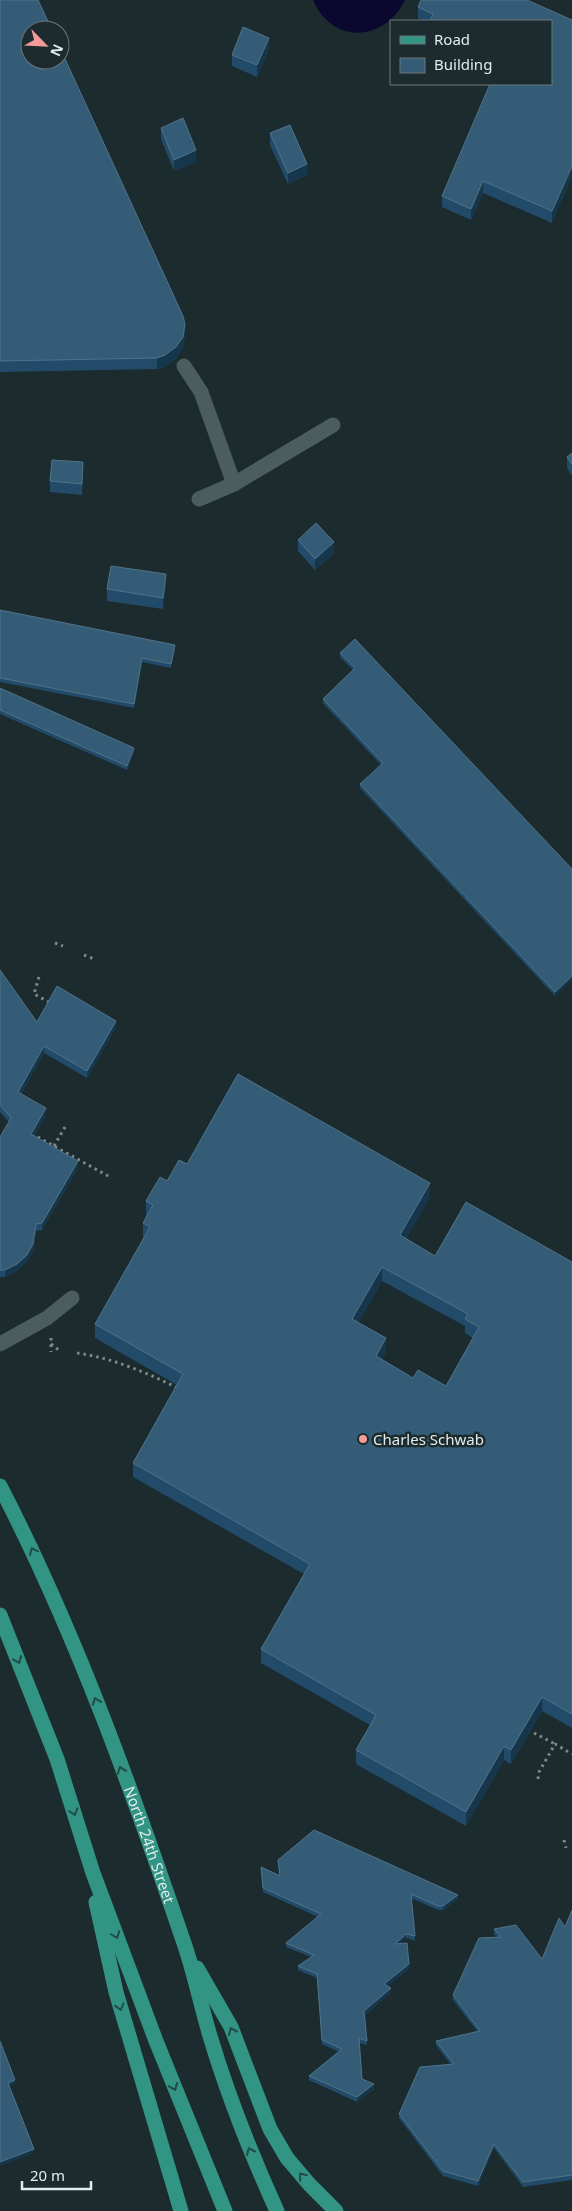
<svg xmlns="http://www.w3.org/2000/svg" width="572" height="2211" font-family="'Noto Sans',sans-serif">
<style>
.water{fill:#0a082e}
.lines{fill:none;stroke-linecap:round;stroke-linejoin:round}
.path{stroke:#7d8a8c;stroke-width:3;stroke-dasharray:2.5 4;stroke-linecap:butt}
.minor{stroke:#4c5d60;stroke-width:15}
.major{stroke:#329483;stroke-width:15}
.wall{fill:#214b69;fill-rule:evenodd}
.shaded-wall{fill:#16374b}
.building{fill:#355c77;stroke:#50738a;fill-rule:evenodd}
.oneway{stroke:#234a48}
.poi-dot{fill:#f59b99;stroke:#1c2b2e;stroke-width:2}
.labels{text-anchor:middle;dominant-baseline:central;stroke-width:5;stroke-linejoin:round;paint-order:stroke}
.poi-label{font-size:15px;fill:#e2eced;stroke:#1c2b2e;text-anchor:start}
.street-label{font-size:15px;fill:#e2eced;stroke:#1c2b2e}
</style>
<rect width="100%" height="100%" fill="#1c2b2e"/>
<path class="water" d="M313,0H405C385,42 332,45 313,0Z"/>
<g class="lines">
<g class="path">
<polyline points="55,943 63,946"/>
<polyline points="84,955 94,959"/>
<polyline points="39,977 34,994 49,1002 48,1004"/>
<polyline points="32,1134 110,1177"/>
<polyline points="54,1146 65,1127"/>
<polyline points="51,1338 51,1352"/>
<polyline points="51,1344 60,1351"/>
<path d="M77,1353C113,1358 147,1373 180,1389"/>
<polyline points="534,1733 555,1744"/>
<polyline points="538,1779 539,1772 555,1744 572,1754"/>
<polyline points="564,1840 566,1848"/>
</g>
<g class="minor">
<polyline points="184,366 201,392 234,484"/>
<polyline points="199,499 234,484 333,425"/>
<polyline points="0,1344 47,1318 72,1298"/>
</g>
<g class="major">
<path id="s1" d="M0,1486C76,1633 132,1790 185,1946C195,1976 201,2006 210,2036C228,2096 251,2154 277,2211"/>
<polyline points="0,1615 57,1759 93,1873 156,2041 225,2211"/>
<polyline points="96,1902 116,1992 181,2211"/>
<polyline points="197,1968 231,2027 270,2129 287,2158 309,2184 336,2211"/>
</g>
</g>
<g class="wall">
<polygon points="0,0 185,335 183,348 176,359 165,367 157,369 0,372"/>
<polygon points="418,7 572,20 552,223 483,193 471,220 442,207 442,196 551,21 425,21 418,19"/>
<polygon points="269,49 257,77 232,66 232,55"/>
<polygon points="161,128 196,162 174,171 161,139"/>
<polygon points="270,133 307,175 288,184 270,145"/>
<polygon points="572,453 572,476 567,468 567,457"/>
<polygon points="83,474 82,495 50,492 50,481"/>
<polygon points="298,540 334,554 315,570 298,551"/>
<polygon points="166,585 163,609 107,601 107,589"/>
<polygon points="0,610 175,649 171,668 142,662 134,708 0,682"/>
<polygon points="340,653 572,869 555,996 360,788 360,784 381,765 323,703 323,699 353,670 340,657"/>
<polygon points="0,688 134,752 127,770 0,714"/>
<polygon points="0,970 37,1022 116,1027 87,1078 44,1053 21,1094 46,1115 34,1136 78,1168 42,1230 36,1231 33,1251 27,1262 17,1271 5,1277 0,1277 0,1137 9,1122 0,1112"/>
<path d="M187,1164L430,1197L406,1239L435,1256L572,1262V1728L542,1711L511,1764L504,1760L466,1826L356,1764V1750L370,1725L261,1663V1649L304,1574L133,1477V1463L177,1385L95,1338V1324L144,1238L143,1237V1223L147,1215H146V1201L167,1181ZM382,1281L465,1326V1333L473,1338L446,1386L413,1378L382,1359L386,1352L358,1323Z"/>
<polygon points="278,1860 458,1899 443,1910 438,1910 411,1898 415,1941 406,1938 400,1943 409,1969 387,1986 391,1992 365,2015 367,2045 359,2043 362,2079 374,2089 357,2102 309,2080 309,2076 339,2052 322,2044 317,1978 298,1970 298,1966 311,1957 286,1947 286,1943 318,1917 263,1892 261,1867 279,1875"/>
<polygon points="572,1910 572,2180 523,2187 494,2148 478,2186 443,2176 399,2118 399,2114 451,2065 436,2045 436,2041 477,2031 453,2000 453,1995 497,1937 494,1934 494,1929 542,1959 565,1927"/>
</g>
<g class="shaded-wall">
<polygon points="269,38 269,49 257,77 257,65"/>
<polygon points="196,150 196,162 174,171 174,160"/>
<polygon points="307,164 307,175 288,184 288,173"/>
<polygon points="572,166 572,177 552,223 552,211"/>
<polygon points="483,181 483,193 471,220 471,209"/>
<polygon points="185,324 185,335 183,348 176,359 165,367 157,369 157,358"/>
<polygon points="83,462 83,474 82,495 82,484"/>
<polygon points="334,542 334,554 315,570 315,559"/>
<polygon points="166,574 166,585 163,609 163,598"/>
<polygon points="175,645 175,649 171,668 171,664"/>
<polygon points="142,658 142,662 134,708 134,704"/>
<polygon points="134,748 134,752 127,770 127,766"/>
<polygon points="572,976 572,980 555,996 555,992"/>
<polygon points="116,1021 116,1027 87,1078 87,1071"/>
<polygon points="44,1046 44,1053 18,1099 18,1092"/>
<polygon points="46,1108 46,1115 31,1141 31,1134"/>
<polygon points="78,1161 78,1168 42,1230 42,1223"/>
<polygon points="430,1183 430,1197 400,1250 400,1235"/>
<polygon points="36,1224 36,1231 33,1251 27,1262 17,1271 5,1277 5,1270"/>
<polygon points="382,1267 382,1281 352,1333 352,1319"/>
<polygon points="386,1338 386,1352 376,1370 376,1356"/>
<polygon points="542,1697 542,1711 511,1764 511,1750"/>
<polygon points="504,1746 504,1760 466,1826 466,1812"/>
<polygon points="458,1895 458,1899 443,1910 443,1906"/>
<polygon points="406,1934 406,1938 395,1948 395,1944"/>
<polygon points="409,1964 409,1969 384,1989 384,1984"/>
<polygon points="391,1988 391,1992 364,2015 364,2011"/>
<polygon points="15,2080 15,2084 8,2087 8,2083"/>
<polygon points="374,2084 374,2089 357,2102 357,2097"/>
<polygon points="494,2144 494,2148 478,2186 478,2181"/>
<polygon points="34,2149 34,2153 0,2166 0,2162"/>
</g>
<g class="building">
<polygon points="0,0 38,0 52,30 30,30 30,60 60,60 60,48 183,316 185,324 183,337 176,347 165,355 157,358 0,361"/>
<polygon points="421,0 527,0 572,20 572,166 552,211 483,181 471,209 442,196 490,84 551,84 551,21 430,21 433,14 418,7"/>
<polygon points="243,27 269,38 257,65 232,55"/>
<polygon points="183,118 196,150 174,160 161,128"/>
<polygon points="290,125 307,164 288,173 270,133"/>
<polygon points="572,453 572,464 567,457"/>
<polygon points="52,460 83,462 82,484 50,481"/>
<polygon points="316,523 334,542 315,559 298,540"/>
<polygon points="111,566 166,574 163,598 107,589"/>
<polygon points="0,610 175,645 171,664 142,658 134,704 0,678"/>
<polygon points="355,639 572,869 572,976 555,992 360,784 383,763 323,699 355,668 340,653"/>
<polygon points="0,688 134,748 127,766 0,710"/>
<polygon points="0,970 37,1022 57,986 116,1021 87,1071 44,1046 18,1092 46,1108 31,1134 78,1161 42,1223 36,1224 33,1244 27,1255 17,1264 5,1270 0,1270 0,1137 11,1118 0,1105"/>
<path d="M238,1074L430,1183L400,1235L435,1256L466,1202L572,1262V1714L542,1697L511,1750L504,1746L466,1812L356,1750L376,1715L261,1649L310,1564L133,1463L183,1374L95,1324L150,1227L143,1223L153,1205L146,1201L160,1177L167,1181L179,1160L187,1164ZM382,1267L468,1314L465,1319L479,1327L446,1386L418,1370L413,1378L376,1356L386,1338L352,1319Z"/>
<polygon points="314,1830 458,1895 443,1906 438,1906 411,1894 415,1936 406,1934 395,1944 407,1943 409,1964 384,1984 391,1988 364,2011 367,2041 359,2038 362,2079 374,2084 357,2097 309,2076 342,2049 322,2040 317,1974 298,1966 314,1955 286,1943 321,1914 263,1888 261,1867 280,1876 278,1860"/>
<polygon points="572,1910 572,2175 523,2182 494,2144 478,2181 443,2171 399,2114 420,2067 454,2064 436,2041 480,2031 453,1995 479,1938 501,1937 494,1929 516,1925 542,1959 559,1918 565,1927"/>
<polygon points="0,2041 15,2080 8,2083 34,2149 0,2162"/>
</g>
<defs><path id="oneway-chevron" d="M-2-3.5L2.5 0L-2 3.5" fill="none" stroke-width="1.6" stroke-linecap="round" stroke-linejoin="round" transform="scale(1.25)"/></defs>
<g class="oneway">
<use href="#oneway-chevron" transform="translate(33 1551) rotate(-115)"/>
<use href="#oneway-chevron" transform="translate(18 1660) rotate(68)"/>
<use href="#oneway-chevron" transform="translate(96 1701) rotate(-110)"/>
<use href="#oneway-chevron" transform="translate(121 1770) rotate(-110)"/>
<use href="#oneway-chevron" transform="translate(74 1812) rotate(72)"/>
<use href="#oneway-chevron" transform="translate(116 1935) rotate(69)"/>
<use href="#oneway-chevron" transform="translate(120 2007) rotate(73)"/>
<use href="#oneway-chevron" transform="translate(232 2031) rotate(-114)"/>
<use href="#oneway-chevron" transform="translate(174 2087) rotate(68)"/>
<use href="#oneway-chevron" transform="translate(250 2151) rotate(-114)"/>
<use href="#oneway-chevron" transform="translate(302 2176) rotate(-129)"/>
</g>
<circle class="poi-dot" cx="363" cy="1439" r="5"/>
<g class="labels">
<g class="poi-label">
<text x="373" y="1439">Charles Schwab</text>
</g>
<g class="street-label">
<text stroke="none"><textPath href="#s1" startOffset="389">North 24th Street</textPath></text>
</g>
</g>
<rect x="390" y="20" width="162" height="65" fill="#1c2b2e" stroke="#6b787a"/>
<rect x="400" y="36" width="25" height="8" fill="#329483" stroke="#6b787a"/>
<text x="434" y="45" font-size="15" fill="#e2eced">Road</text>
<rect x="400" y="58" width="25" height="15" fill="#355c77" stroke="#6b787a"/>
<text x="434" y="70" font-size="15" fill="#e2eced">Building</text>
<g transform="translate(45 45) rotate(114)"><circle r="24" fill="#1c2b2e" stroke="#6b787a"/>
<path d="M0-4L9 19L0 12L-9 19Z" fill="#f59b99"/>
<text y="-8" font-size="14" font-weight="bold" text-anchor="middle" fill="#e2eced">N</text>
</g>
<path d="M22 2181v8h69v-8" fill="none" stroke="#e2eced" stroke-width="2.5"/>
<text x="30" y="2181" font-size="15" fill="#e2eced" stroke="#1c2b2e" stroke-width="4" paint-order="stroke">20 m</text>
</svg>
